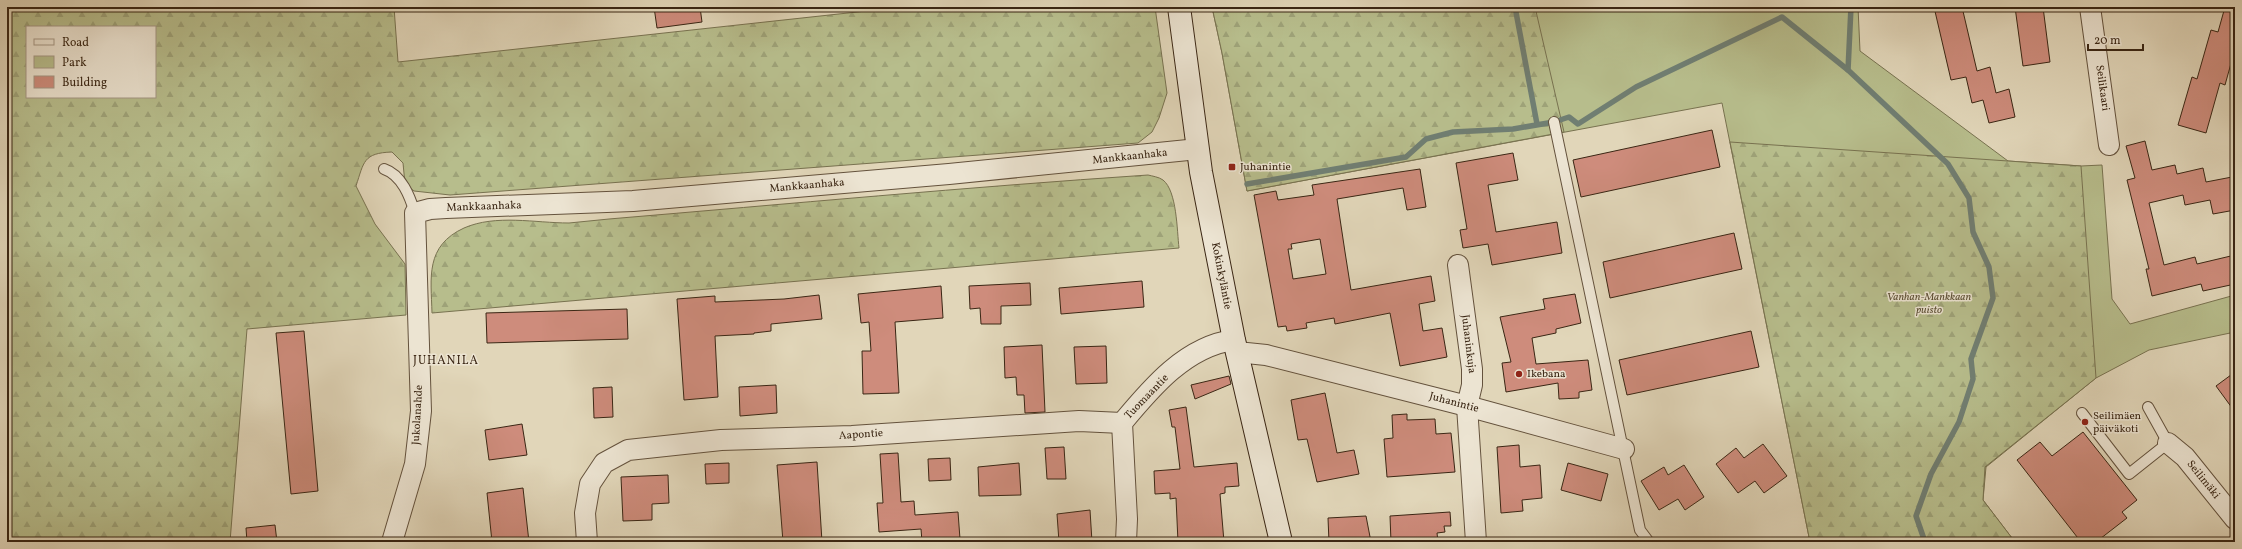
<svg xmlns="http://www.w3.org/2000/svg" width="2242" height="549" font-family="Vollkorn,serif">
<style>
.green{fill:#b7bd8c;stroke:#787250}
.forest{fill:url(#forest-firs);stroke:#787250;fill-rule:evenodd}
.lines{fill:none;stroke-linecap:round;stroke-linejoin:round}
.stream{stroke:#707e72;stroke-width:5.5}
.building{fill:#ce8c7c;stroke:#3a2614;fill-rule:evenodd}
.lane-casing{stroke:#64523d;stroke-width:12}
.street-casing{stroke:#64523d;stroke-width:22}
.secondary-casing{stroke:#3a2614;stroke-width:24}
.lane{stroke:#ece4d2;stroke-width:10}
.street{stroke:#ece4d2;stroke-width:20}
.secondary{stroke:#ece4d2;stroke-width:22}
.poi-dot{fill:#8f2418;stroke:#ece4d2;stroke-width:1.5}
.labels{text-anchor:middle;dominant-baseline:central;stroke-width:3;stroke-linejoin:round;paint-order:stroke}
.street-label{font-size:11px;fill:#3a2614;stroke:#ece4d2}
.poi-label{font-size:11px;fill:#3a2614;stroke:#ece4d2;text-anchor:start}
.park-label{font-size:11px;font-style:italic;fill:#594c32;stroke:#ece4d2}
.neighbourhood-label{font-size:12px;letter-spacing:1px;fill:#3a2614;stroke:#ece4d2}
</style>
<defs>
<pattern id="forest-firs" width="22" height="20" patternUnits="userSpaceOnUse"><rect width="22" height="20" fill="#b7bd8c"/><path d="M5 1l3.5 6h-7zM16 11l3.5 6h-7z" fill="#9ea278"/></pattern>
</defs>
<rect width="100%" height="100%" fill="#e1d6b9"/>
<filter id="stains"><feTurbulence type="fractalNoise" baseFrequency=".005" numOctaves="4"/><feColorMatrix values="0 0 0 0 .2 0 0 0 0 .09 0 0 0 0 .02 0 0 0 .5 -.17"/></filter>
<radialGradient id="worn" r=".72"><stop offset=".6" stop-color="#630" stop-opacity="0"/><stop offset="1" stop-color="#630" stop-opacity=".3"/></radialGradient>
<polygon class="green" points="1212,7 1858,7 1860,51 2008,161 2081,166 2102,165 2112,299 2130,324 2235,295 2235,332 2149,350 2096,378 1986,467 1983,500 2015,542 1810,542 1722,103 1247,191 1222,53"/>
<g class="forest">
<path d="M7,7H394L398,62L903,7H1155L1167,93L1159,118L1152,132L1138,143L450,195L414,191L405,184L403,163L392,152C363,153 364,162 356,186L375,224L405,264L406,315L247,329L230,542H7ZM27,27H155V97H27Z"/>
<polygon points="1212,7 1535,7 1564,132 1247,191 1222,53"/>
<polygon points="1730,142 2081,166 2096,378 1985,467 1983,500 2015,542 1810,542"/>
<path d="M1148,175C1152,176 1159,177 1163,180C1177,191 1177,231 1179,248L432,313C431,277 425,246 464,228C496,214 535,223 569,223C582,222 596,220 609,219C788,204 968,187 1148,175Z"/>
</g>
<g class="lines">
<g class="stream">
<polyline points="1515,7 1537,124"/>
<polyline points="1848,70 1851,7"/>
<polyline points="1247,184 1406,157 1426,139 1453,132 1513,129 1554,122 1569,117 1578,124 1636,87 1782,17 1848,70 1948,164 1969,198 1973,232 1989,267 1993,298 1971,359 1973,379 1959,422 1931,474 1916,516 1925,542"/>
</g>
</g>
<g class="building">
<polygon points="654,7 700,7 702,22 657,28"/>
<polygon points="1934,7 1962,7 1977,71 1990,67 1996,93 2009,89 2015,117 1989,123 1983,100 1972,103 1966,77 1951,80"/>
<polygon points="2015,7 2043,7 2050,62 2023,66"/>
<polygon points="2225,7 2235,7 2235,49 2225,85 2220,83 2206,133 2178,125 2192,77 2197,79 2211,30 2218,32"/>
<polygon points="1712,130 1720,167 1581,197 1573,160"/>
<polygon points="2145,141 2152,170 2175,165 2177,174 2203,168 2206,182 2232,177 2235,193 2235,210 2213,214 2210,200 2185,205 2183,195 2149,203 2164,265 2195,257 2197,264 2235,255 2235,284 2203,291 2201,284 2152,296 2146,269 2149,269 2127,180 2135,178 2126,146"/>
<polygon points="1513,153 1518,180 1488,185 1496,232 1557,222 1562,253 1492,265 1488,244 1463,248 1460,230 1467,229 1456,163"/>
<path d="M1420,169L1426,207L1407,210L1403,188L1337,199L1345,252L1351,290L1431,276L1435,301L1419,304L1423,331L1442,328L1447,357L1400,366L1390,313L1335,324L1334,318L1306,323L1307,328L1287,331L1286,326L1278,327L1254,195L1276,191L1278,200L1314,195L1312,185ZM1320,239L1326,274L1293,279L1288,249H1292L1291,244Z"/>
<polygon points="1734,233 1742,269 1610,298 1603,262"/>
<polygon points="1142,281 1144,307 1061,314 1059,288"/>
<polygon points="1030,283 1031,305 1001,306 1001,324 981,324 980,308 970,309 969,286"/>
<polygon points="941,286 943,318 895,322 899,393 863,394 862,351 871,351 869,322 861,323 858,294"/>
<polygon points="1575,294 1581,323 1556,329 1556,333 1532,338 1536,364 1588,360 1592,390 1579,392 1579,398 1559,399 1558,383 1506,392 1502,363 1511,362 1500,317 1545,309 1543,299"/>
<polygon points="819,295 822,319 771,324 771,331 754,333 754,334 715,336 718,397 684,400 677,299 715,296 715,302 784,299"/>
<polygon points="627,309 628,339 487,343 486,313"/>
<polygon points="304,331 318,491 291,494 276,333"/>
<polygon points="1751,331 1759,367 1627,395 1619,360"/>
<polygon points="1042,345 1045,412 1025,413 1024,395 1017,395 1016,377 1005,378 1004,347"/>
<polygon points="1106,346 1107,383 1076,384 1074,347"/>
<polygon points="2235,372 2235,412 2216,386"/>
<polygon points="1229,376 1231,384 1195,399 1191,385"/>
<polygon points="776,385 777,413 740,416 739,387"/>
<polygon points="612,387 613,417 594,418 593,388"/>
<polygon points="1325,393 1337,453 1354,450 1359,474 1317,482 1307,439 1298,440 1291,400"/>
<polygon points="1186,407 1194,467 1237,463 1239,486 1225,487 1225,493 1220,494 1224,542 1178,542 1176,498 1170,499 1170,493 1155,494 1154,471 1180,469 1175,427 1172,427 1169,410"/>
<polygon points="1407,414 1407,420 1435,419 1436,434 1451,433 1455,472 1387,477 1384,439 1393,438 1392,415"/>
<polygon points="522,424 527,455 489,460 485,430"/>
<polygon points="2083,432 2137,500 2122,512 2127,518 2096,542 2081,542 2017,460 2040,442 2052,456"/>
<polygon points="1763,444 1787,476 1764,493 1755,481 1738,493 1716,464 1736,448 1744,458"/>
<polygon points="1519,445 1520,467 1540,465 1542,498 1522,500 1523,511 1501,513 1497,447"/>
<polygon points="1064,447 1066,479 1047,479 1045,448"/>
<polygon points="898,453 901,502 914,501 915,515 958,512 960,539 922,542 921,529 879,532 877,503 883,503 880,454"/>
<polygon points="950,458 951,480 929,481 928,459"/>
<polygon points="817,462 822,542 783,542 777,465"/>
<polygon points="729,463 729,483 706,484 705,464"/>
<polygon points="1019,463 1021,495 979,496 978,467"/>
<polygon points="1568,463 1608,474 1601,501 1561,490"/>
<polygon points="1684,465 1704,497 1685,510 1678,499 1659,510 1641,481 1664,467 1668,475"/>
<polygon points="668,475 669,503 652,504 652,520 623,521 621,477"/>
<polygon points="523,488 529,542 492,542 487,493"/>
<polygon points="1090,510 1092,542 1059,542 1057,514"/>
<polygon points="1450,512 1451,526 1444,526 1445,532 1437,533 1438,542 1391,542 1390,516"/>
<polygon points="1366,516 1371,542 1329,542 1328,518"/>
<polygon points="275,525 277,542 247,542 246,528"/>
</g>
<g class="lines">
<g class="lane-casing">
<g id="lane">
<polyline points="1554,122 1640,530 1649,542"/>
<path d="M384,169C402,175 410,197 415,213"/>
<polyline points="2082,413 2129,474 2168,443 2148,407"/>
</g>
</g>
<g class="street-casing">
<g id="street">
<polyline points="2090,7 2109,145"/>
<polyline points="1458,265 1472,369 1472,385 1467,406 1476,542"/>
<polyline points="1237,352 1266,355 1467,406 1624,449"/>
<polyline points="2168,443 2185,457 2235,519"/>
<polyline points="392,542 415,464 421,411 415,213 430,209 446,208 633,201 949,174 1198,149"/>
<polyline points="587,542 585,513 590,484 604,463 628,450 721,440 852,436 1079,421 1122,423"/>
<path d="M1126,542L1127,519L1122,423C1151,388 1186,346 1234,340"/>
</g>
</g>
<g class="secondary-casing">
<polyline id="secondary" points="1179,7 1201,172 1234,340 1281,542"/>
</g>
<use href="#lane" class="lane"/>
<use href="#street" class="street"/>
<use href="#secondary" class="secondary"/>
</g>
<g class="poi-dot">
<rect x="1228" y="163" width="8" height="8" rx="2"/>
<circle cx="1519" cy="374" r="4"/>
<circle cx="2085" cy="422" r="4"/>
</g>
<g class="labels">
<g class="street-label">
<text transform="translate(2102 88) rotate(82)">Seilikaari</text>
<text transform="translate(1130 157) rotate(-6)">Mankkaanhaka</text>
<text transform="translate(807 186) rotate(-5)">Mankkaanhaka</text>
<text transform="translate(484 207) rotate(-2)">Mankkaanhaka</text>
<text transform="translate(1221 276) rotate(79)">Kokinkyläntie</text>
<text transform="translate(1468 344) rotate(83)">Juhaninkuja</text>
<text transform="translate(1147 397) rotate(-46)">Tuomaantie</text>
<text transform="translate(1454 403) rotate(15)">Juhanintie</text>
<text transform="translate(418 415) rotate(-87)">Jukolanahde</text>
<text transform="translate(861 435) rotate(-4)">Aapontie</text>
<text transform="translate(2203 480) rotate(51)">Seilimäki</text>
</g>
<g class="poi-label">
<text x="1240" y="167">Juhanintie</text>
<text x="1527" y="374">Ikebana</text>
<text x="2093" y="416">Seilimäen<tspan x="2093" dy="13">päiväkoti</tspan></text>
</g>
<g class="park-label">
<text x="1929" y="297">Vanhan-Mankkaan<tspan x="1929" dy="13">puisto</tspan></text>
</g>
<g class="neighbourhood-label">
<text x="446" y="361">JUHANILA</text>
</g>
</g>
<rect width="2242" height="549" fill="none" stroke="#e1d6b9" stroke-width="24"/>
<rect x="8" y="8" width="2226" height="533" fill="none" stroke="#3a2614" stroke-width="2"/>
<rect x="12" y="12" width="2218" height="525" fill="none" stroke="#3a2614"/>
<rect x="26" y="26" width="130" height="72" fill="#ece4d2" stroke="#a59886"/>
<rect x="34" y="39" width="20" height="6" fill="#ece4d2" stroke="#a59886"/>
<text x="62" y="46" font-size="12" fill="#3a2614">Road</text>
<rect x="34" y="56" width="20" height="12" fill="#b7bd8c" stroke="#a59886"/>
<text x="62" y="66" font-size="12" fill="#3a2614">Park</text>
<rect x="34" y="76" width="20" height="12" fill="#ce8c7c" stroke="#a59886"/>
<text x="62" y="86" font-size="12" fill="#3a2614">Building</text>
<path d="M2088 44v6h55v-6" fill="none" stroke="#3a2614" stroke-width="2"/>
<text x="2094" y="44" font-size="12" fill="#3a2614" stroke="#ece4d2" stroke-width="3" paint-order="stroke">20 m</text>
<rect width="100%" height="100%" filter="url(#stains)"/>
<rect width="100%" height="100%" fill="url(#worn)"/>
</svg>
